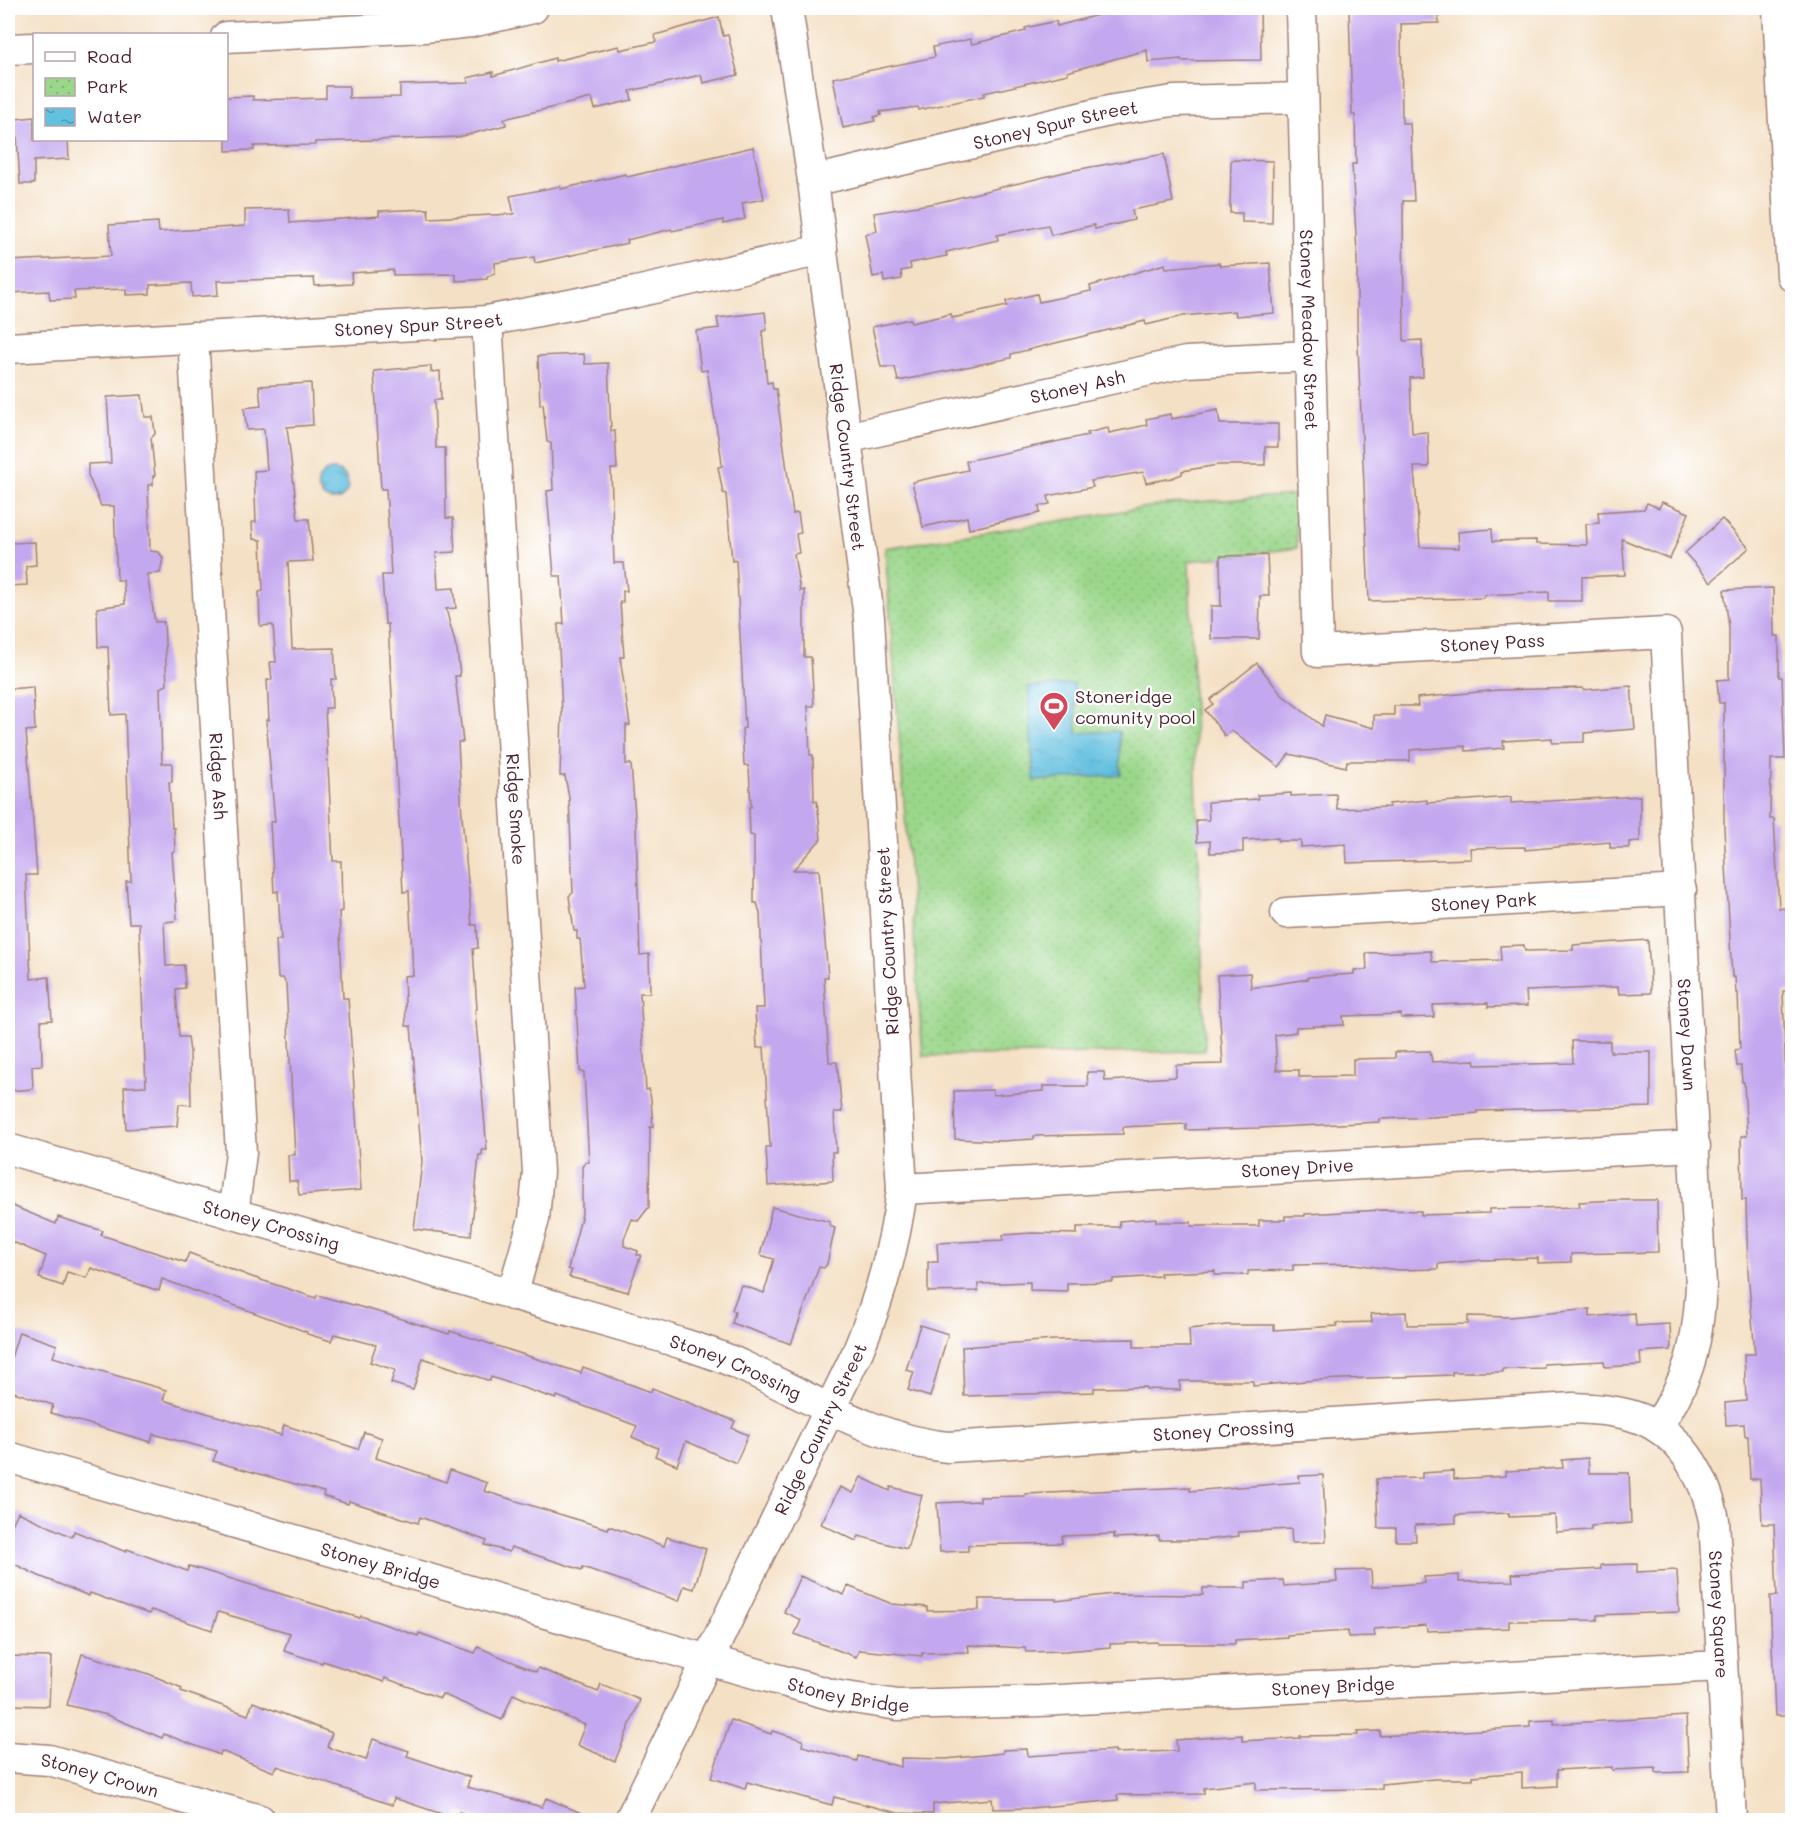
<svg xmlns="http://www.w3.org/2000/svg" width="1800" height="1828" font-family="Mali,sans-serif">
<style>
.park{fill:url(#park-dots);stroke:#727b5b;stroke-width:1.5}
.water{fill:url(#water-ripples);stroke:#567086;stroke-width:1.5}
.building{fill:#c4a8ef}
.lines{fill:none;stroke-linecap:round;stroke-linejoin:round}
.minor-casing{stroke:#9f8078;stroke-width:33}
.minor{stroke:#fff;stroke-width:30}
.labels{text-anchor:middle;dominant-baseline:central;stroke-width:4.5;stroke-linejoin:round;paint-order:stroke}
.street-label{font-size:18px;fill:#4a1f2b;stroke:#fff}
.poi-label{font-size:18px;fill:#4a1f2b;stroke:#fff;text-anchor:start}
</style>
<defs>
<pattern id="park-dots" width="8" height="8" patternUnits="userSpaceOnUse" patternTransform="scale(1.5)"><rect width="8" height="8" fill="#9bd78b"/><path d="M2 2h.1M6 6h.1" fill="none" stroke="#87b878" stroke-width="1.8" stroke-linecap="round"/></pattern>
<pattern id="water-ripples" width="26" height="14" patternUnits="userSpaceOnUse" patternTransform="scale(1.5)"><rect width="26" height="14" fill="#62c0e0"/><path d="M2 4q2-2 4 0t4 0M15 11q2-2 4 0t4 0" fill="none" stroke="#539bb6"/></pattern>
</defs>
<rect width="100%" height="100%" fill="#fff"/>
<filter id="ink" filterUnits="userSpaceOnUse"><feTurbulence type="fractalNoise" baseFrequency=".0167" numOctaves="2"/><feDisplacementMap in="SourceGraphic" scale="12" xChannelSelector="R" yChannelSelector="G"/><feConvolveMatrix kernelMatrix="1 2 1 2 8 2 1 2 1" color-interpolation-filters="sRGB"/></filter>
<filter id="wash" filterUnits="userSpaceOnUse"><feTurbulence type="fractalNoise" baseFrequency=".008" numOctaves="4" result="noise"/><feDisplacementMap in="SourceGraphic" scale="24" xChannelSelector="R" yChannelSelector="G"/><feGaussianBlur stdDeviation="1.35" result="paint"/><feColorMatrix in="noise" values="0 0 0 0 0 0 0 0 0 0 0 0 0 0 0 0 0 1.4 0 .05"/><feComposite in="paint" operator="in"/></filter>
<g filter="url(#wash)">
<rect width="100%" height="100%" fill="#f4e0c4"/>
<polygon class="park" points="1295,495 1297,548 1189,561 1205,1051 923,1056 885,548 1168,504"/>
<g class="water">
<circle cx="333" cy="485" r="15"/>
<polygon points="1074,684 1077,733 1119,731 1121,775 1034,781 1028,687"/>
</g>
<g id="blocks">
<g class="building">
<polygon points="1124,8 1260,8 1261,60 1181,61 1181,59 1148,62 1147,50 1067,72 1068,74 984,93 984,96 919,110 918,107 880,112 881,115 874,117 875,121 843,128 833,78 935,57 933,47 970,39 972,44 1026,31 1025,28 1056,21 1057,26"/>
<polygon points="1349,8 1438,8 1439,23 1401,24 1402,123 1410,123 1414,201 1403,201 1404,341 1422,340 1423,377 1410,378 1412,433 1428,432 1429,467 1414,467 1420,547 1459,548 1458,532 1492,529 1493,541 1536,540 1536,544 1587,545 1586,524 1599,523 1598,512 1644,509 1647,503 1659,508 1662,502 1689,513 1670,559 1622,539 1625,575 1582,577 1582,601 1549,601 1549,592 1484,595 1483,598 1369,601 1357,324 1357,253 1352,164 1356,164 1355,115 1352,115"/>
<polygon points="719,17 723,36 728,35 738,75 703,83 701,75 630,91 632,100 595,109 592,98 504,119 506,125 459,137 315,142 315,145 254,146 254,150 226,151 226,97 253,96 253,100 326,98 326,86 349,86 349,98 400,97 400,85 469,83 467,78 493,72 493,76 555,58 555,61 619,46 620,50 656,42 655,35"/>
<polygon points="34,117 34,140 68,140 69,159 34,161 34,184 20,184 16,119"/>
<polygon points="753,147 764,199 742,203 745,219 723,224 723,220 672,231 671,229 627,240 628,243 535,263 534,257 495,263 495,273 487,277 487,279 456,281 456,274 393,275 393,270 351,273 352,284 315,286 314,278 217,281 218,295 192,297 191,283 150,285 150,294 126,295 126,289 74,291 75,299 50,300 49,291 8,293 8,261 111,256 109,225 158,222 159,232 245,226 245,210 289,209 290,223 379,216 379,211 428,209 429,218 514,214 510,196 560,186 561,189 626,174 627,177"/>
<polygon points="1164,154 1173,202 1132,210 1134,220 1095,229 1094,225 1051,235 1048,225 997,235 998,240 946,252 947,256 910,263 911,269 901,271 902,279 884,282 883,275 873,277 865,234 877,231 874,213 936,203 1069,171"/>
<polygon points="1231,160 1273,161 1272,223 1242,222 1242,213 1230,213"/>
<polygon points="1219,263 1220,266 1270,263 1274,313 1236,316 1235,311 1183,316 1146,325 1145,321 1011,354 1011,358 898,381 895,367 881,367 872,327 910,319 911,323 951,314 952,318 1007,306 1006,301 1037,294 1039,302 1091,291 1090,286 1165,264 1166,268"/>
<polygon points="765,312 767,330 762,331 767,383 772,382 773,389 776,389 793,514 798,513 801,533 796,534 799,553 794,554 800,591 804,590 804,657 811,657 814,706 808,706 810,755 813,755 814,801 817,801 821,839 793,870 819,870 828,977 824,977 829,1062 837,1062 842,1112 834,1112 836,1152 832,1152 833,1181 768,1186 766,1147 770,1147 764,1047 757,1048 755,1008 764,1008 760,913 757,903 754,903 754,836 750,835 749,807 751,807 749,766 744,765 742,729 745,728 736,560 732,561 726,494 723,493 718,467 722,466 721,455 707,370 701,371 696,331 719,328 717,318"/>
<polygon points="584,354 585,364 608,363 611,431 615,431 617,469 611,469 614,563 624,563 627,591 623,591 623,602 620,602 624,657 620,657 630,725 626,725 626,764 631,764 636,828 640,955 649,954 650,993 640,993 646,1090 649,1089 651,1099 653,1127 650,1127 649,1207 638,1221 632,1219 624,1239 624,1246 638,1251 637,1255 641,1255 628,1292 569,1277 572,1270 568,1269 582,1214 582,1167 585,1162 589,1162 584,1072 580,1072 575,987 584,986 580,939 577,939 577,931 574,931 569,896 573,893 569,797 565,776 560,776 562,714 558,624 564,624 561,576 554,576 547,491 553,490 551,443 547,442 543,404 540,405 538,356"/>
<polygon points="431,366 431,372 440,371 441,400 434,400 436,448 445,448 446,518 453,518 455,552 436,553 438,589 454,588 456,608 446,609 457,650 460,676 455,676 463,742 458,742 462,816 472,925 477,925 478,948 473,949 477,1009 475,1010 487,1150 482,1150 482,1155 479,1155 471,1236 414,1229 422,1162 411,1026 406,1026 404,976 413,975 409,891 403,892 388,624 385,624 382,575 391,575 386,489 381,489 374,371"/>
<polygon points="311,383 313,425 287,427 298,519 309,519 313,561 288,562 292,649 334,648 336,679 331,679 332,708 325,708 333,861 341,861 342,911 339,912 343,998 348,998 361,1190 299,1195 297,1181 289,1181 288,1155 295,1155 286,984 283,978 278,978 276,940 281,940 278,891 274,892 270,822 275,822 266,720 269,720 267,680 272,680 270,662 276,662 273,625 260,626 259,592 263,591 261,540 253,539 252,522 256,522 254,471 267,470 264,429 247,430 244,408 261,406 259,386"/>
<polygon points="142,395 145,417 153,417 155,434 151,438 155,476 153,476 153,485 148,485 150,551 159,552 163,558 160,573 147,574 155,622 164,622 167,685 160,688 162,763 172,763 172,782 169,782 172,828 174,828 175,851 172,852 177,918 175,921 164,922 166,966 184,965 185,988 176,989 179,1037 188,1037 190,1052 191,1105 179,1104 177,1126 126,1129 124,1087 146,1086 139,923 129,923 126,881 131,881 125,714 111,715 108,647 98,647 97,608 125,604 123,580 117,580 114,506 101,506 88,475 88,464 111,463 107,397"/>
<polygon points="1218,410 1220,424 1278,424 1278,447 1265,447 1265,465 1218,465 1182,471 1182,474 1172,478 1146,483 1143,472 1091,481 1093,487 1048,496 1050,504 1039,506 1040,513 969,529 967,517 923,527 912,482 968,470 966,461 1088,435 1087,433 1108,428 1109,433 1147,425 1146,419 1170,414 1171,419"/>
<polygon points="1722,519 1749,548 1711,582 1685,553"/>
<polygon points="35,542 36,565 26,566 27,585 8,586 8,543"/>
<polygon points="1267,555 1269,596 1260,596 1259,639 1211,639 1211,606 1221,606 1220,556"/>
<polygon points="1773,588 1774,636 1779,636 1779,677 1782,677 1785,759 1771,759 1770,819 1774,819 1779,908 1792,909 1792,991 1783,991 1786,1085 1790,1085 1792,1125 1790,1125 1792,1173 1792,1390 1789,1391 1792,1439 1792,1716 1775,1716 1770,1596 1777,1596 1774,1524 1762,1524 1760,1479 1750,1479 1748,1436 1745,1436 1744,1424 1726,1425 1725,1403 1746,1401 1744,1354 1755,1354 1748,1271 1746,1200 1742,1200 1741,1136 1747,1136 1744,1082 1742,1082 1741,1066 1737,1066 1735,1050 1740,1049 1738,993 1736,993 1735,977 1732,977 1724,828 1724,703 1719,703 1717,680 1729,679 1729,627 1724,590"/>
<polygon points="1257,663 1281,694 1322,726 1325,715 1374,728 1374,715 1394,715 1394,706 1418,706 1417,698 1499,690 1583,688 1583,690 1631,686 1635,729 1584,733 1584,742 1552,743 1552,738 1503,741 1504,748 1466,751 1465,746 1410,750 1410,761 1347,761 1346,767 1289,754 1279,767 1232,731 1225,736 1205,710 1213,704 1210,700"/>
<polygon points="33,687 35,730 26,731 37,875 26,875 31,979 49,977 52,1020 41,1021 42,1065 32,1066 33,1089 8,1091 8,689"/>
<polygon points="1291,793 1291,796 1336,794 1337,809 1389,807 1389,804 1427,800 1427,803 1511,797 1511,803 1640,796 1640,841 1629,842 1629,848 1610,848 1610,842 1525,850 1525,847 1470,848 1471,859 1347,863 1346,844 1301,847 1301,841 1278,841 1278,838 1243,840 1243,852 1210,853 1210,841 1197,842 1196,820 1209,820 1208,802 1258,799 1257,795"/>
<polygon points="1648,940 1651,993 1619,994 1618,987 1526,991 1527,1006 1488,1007 1488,1003 1433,1005 1434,1017 1401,1018 1401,1014 1343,1016 1344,1025 1296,1027 1296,1032 1275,1035 1277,1070 1299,1070 1299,1077 1353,1076 1353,1059 1395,1058 1395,1052 1430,1051 1432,1062 1474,1060 1475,1065 1573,1063 1572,1041 1610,1041 1610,1052 1651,1052 1651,1107 1477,1111 1477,1113 1433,1117 1380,1119 1380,1122 1260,1128 1186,1130 1186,1124 1123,1127 1123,1134 1034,1136 1034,1139 1002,1141 955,1139 954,1091 993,1090 993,1095 1043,1091 1043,1086 1088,1086 1087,1072 1104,1072 1105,1081 1159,1078 1176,1077 1176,1065 1223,1064 1217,975 1250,973 1251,988 1308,979 1308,977 1354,974 1354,970 1367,970 1366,953 1431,951 1432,962 1501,960 1500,946 1524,945 1525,951 1573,950 1573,945"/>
<polygon points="1618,1200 1657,1200 1658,1252 1571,1254 1571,1262 1538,1263 1538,1258 1483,1260 1438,1264 1438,1269 1398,1270 1354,1264 1293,1265 1293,1270 1248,1271 1248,1275 1215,1275 1215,1271 1160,1273 1161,1276 1113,1279 1113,1282 1067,1283 1067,1291 1030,1290 1030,1282 978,1284 978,1291 928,1292 928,1262 938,1262 937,1243 1003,1240 1003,1235 1032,1233 1077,1234 1077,1227 1120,1227 1119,1221 1156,1218 1156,1222 1191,1222 1191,1226 1259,1226 1259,1220 1285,1220 1285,1216 1305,1216 1305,1214 1383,1210 1421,1211 1421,1215 1489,1213 1489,1209 1580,1207 1579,1202"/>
<polygon points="8,1204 56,1224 58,1217 103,1231 101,1235 185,1262 189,1253 252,1277 316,1298 317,1295 386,1314 449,1334 450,1331 581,1373 583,1367 651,1392 652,1388 735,1421 732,1428 748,1435 736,1463 686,1441 677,1465 655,1456 658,1448 632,1437 637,1426 557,1396 556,1399 491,1377 490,1381 423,1358 413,1390 391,1383 395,1370 370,1362 376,1345 334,1334 331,1341 307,1334 307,1332 162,1279 159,1291 91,1268 87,1278 67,1272 63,1286 39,1278 46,1256 8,1240"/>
<polygon points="772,1207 830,1222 829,1226 835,1228 827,1264 824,1268 819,1267 791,1344 732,1323 735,1312 732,1310 741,1285 764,1293 774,1259 760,1255"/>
<polygon points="1590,1309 1590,1317 1635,1313 1636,1326 1670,1324 1671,1350 1640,1352 1641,1365 1605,1367 1604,1361 1544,1364 1544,1368 1503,1369 1503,1372 1452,1372 1452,1375 1316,1380 1253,1386 1253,1381 1180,1381 1180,1390 1146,1389 1146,1387 1094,1388 1094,1392 964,1396 962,1347 1054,1340 1134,1339 1134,1347 1190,1347 1189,1329 1227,1325 1274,1325 1274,1330 1337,1326 1337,1323 1372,1322 1371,1314 1406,1312 1407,1325 1468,1324 1468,1316 1510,1317"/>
<polygon points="920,1325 948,1334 930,1397 908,1390 914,1372 906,1370"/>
<polygon points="19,1332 57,1345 53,1357 166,1390 163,1400 281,1435 284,1425 358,1449 364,1432 382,1438 376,1458 446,1482 450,1470 487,1483 484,1491 608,1529 609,1526 664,1546 667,1537 706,1549 694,1589 684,1586 679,1601 583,1567 582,1570 511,1547 509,1552 485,1545 487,1541 420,1517 418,1523 349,1501 348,1504 323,1496 324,1492 213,1461 217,1451 153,1434 151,1442 51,1413 53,1405 8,1390 8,1368"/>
<polygon points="1588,1458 1589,1473 1629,1473 1631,1523 1591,1526 1591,1530 1556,1532 1555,1515 1509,1517 1509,1513 1456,1515 1456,1523 1415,1525 1416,1541 1396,1541 1396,1528 1378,1528 1376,1479 1422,1478 1422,1473 1453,1471 1454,1479 1506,1476 1506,1471 1563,1468 1562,1460"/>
<polygon points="1323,1475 1326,1542 1292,1543 1291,1529 1238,1532 1239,1536 1204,1540 1159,1540 1159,1536 1114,1538 1114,1534 1062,1536 1062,1543 968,1545 968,1551 940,1552 937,1503 980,1501 980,1497 1025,1496 1025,1494 1190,1487 1190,1491 1300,1482 1299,1476"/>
<polygon points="861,1477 890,1491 891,1487 922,1495 907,1549 859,1536 856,1541 821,1524 840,1487 853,1493"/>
<polygon points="18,1512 72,1537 74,1531 126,1552 127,1549 187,1571 189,1566 360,1618 361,1616 418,1636 419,1633 475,1653 478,1647 536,1672 538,1668 598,1692 601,1684 640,1700 615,1761 577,1745 585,1725 513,1694 502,1720 442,1694 440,1698 385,1678 384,1682 323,1661 322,1663 284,1651 290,1633 218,1612 212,1630 151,1610 149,1614 90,1593 89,1596 39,1576 8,1561 8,1533"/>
<polygon points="1637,1564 1637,1572 1677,1570 1679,1612 1597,1615 1597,1620 1509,1621 1509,1628 1427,1631 1426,1625 1374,1629 1375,1636 1348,1637 1348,1631 1287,1635 1287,1637 1235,1640 1235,1644 1158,1644 1158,1642 1110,1644 1110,1647 1066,1651 1026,1652 1025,1648 968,1645 969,1652 922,1653 922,1656 859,1650 856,1657 795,1634 801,1620 784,1612 800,1576 844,1595 848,1586 892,1604 927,1607 927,1611 979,1610 979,1599 1056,1599 1056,1601 1113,1594 1203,1595 1203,1588 1246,1588 1246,1582 1283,1580 1284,1586 1337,1582 1336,1571 1371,1570 1372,1587 1424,1583 1424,1577 1459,1575 1459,1582 1513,1581 1512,1574 1601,1569 1601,1565"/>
<polygon points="82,1654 149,1674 182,1688 181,1691 248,1715 253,1702 332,1733 327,1747 366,1760 373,1739 409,1751 407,1756 470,1777 467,1787 542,1807 546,1798 600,1821 490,1821 459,1812 457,1819 394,1798 392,1805 277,1766 274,1772 221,1751 220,1755 164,1734 162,1738 107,1715 67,1705"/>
<polygon points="8,1656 51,1657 49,1706 8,1705"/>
<polygon points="1686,1716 1689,1772 1656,1773 1656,1768 1612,1770 1612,1767 1557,1770 1557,1786 1522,1788 1522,1772 1473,1776 1473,1779 1434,1779 1382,1784 1382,1789 1256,1790 1256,1782 1204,1788 1204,1794 1117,1795 1118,1800 1030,1808 993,1809 992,1799 933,1804 933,1814 898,1813 834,1797 832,1805 747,1782 745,1789 711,1778 731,1720 771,1734 772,1731 803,1740 802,1746 857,1761 858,1756 901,1767 901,1758 946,1759 1003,1753 1003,1750 1027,1749 1028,1756 1115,1750 1115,1753 1177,1751 1176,1740 1242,1735 1242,1741 1300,1738 1300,1736 1358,1735 1357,1732 1380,1731 1380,1736 1530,1727 1530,1721 1554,1720 1554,1724"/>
</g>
</g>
</g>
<g filter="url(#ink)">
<use href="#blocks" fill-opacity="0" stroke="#9f8078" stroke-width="1.5"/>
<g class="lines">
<g class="minor-casing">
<g id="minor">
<path id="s1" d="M1301,8L1318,652L1666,633L1701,1285C1698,1344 1690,1378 1657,1427"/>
<polyline points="1778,8 1792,276"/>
<polyline points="226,37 424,27 471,22 533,8"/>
<polyline points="8,49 34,48"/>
<path id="s2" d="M813,181L1113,110L1173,101L1303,98"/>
<path id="s3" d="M487,321L538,1172L534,1219L512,1295"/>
<path id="s4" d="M193,337L241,1153L233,1214"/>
<path id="s5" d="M8,348L487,321L636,292L822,250"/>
<path id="s6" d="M846,438L1186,362L1311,356"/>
<path id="s7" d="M1286,913L1681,890"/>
<path id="s8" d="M8,1149L662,1337C688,1346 715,1353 740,1365C807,1395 874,1440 948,1447L1573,1408C1593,1409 1614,1410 1633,1416C1679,1430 1705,1475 1714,1520L1731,1820"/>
<path id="s9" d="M902,1189L1695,1146"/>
<path id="s10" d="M8,1457L708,1660L833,1695L898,1705L1040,1701L1722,1666"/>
<path id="s11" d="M8,1757L49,1760L260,1820"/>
<path id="s12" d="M630,1820L858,1351C880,1298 895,1246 902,1189L869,618L813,181L787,8"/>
</g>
</g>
<use href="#minor" class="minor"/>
</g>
</g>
<defs>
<g id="stadium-pin" transform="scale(1.5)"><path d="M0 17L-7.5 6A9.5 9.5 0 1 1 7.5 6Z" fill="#d1495b" stroke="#fff"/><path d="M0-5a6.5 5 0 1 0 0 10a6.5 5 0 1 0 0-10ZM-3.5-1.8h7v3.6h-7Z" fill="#fff"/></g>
</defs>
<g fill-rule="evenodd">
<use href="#stadium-pin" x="1054" y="706"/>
</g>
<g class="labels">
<g class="street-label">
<text stroke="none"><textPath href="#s2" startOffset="249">Stoney Spur Street</textPath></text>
<text stroke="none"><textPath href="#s5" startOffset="411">Stoney Spur Street</textPath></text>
<text stroke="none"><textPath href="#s1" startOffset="322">Stoney Meadow Street</textPath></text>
<text stroke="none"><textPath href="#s6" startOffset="237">Stoney Ash</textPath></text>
<text transform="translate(848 457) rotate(83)">Ridge Country Street</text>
<text stroke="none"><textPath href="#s1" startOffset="819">Stoney Pass</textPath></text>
<text stroke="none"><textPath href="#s4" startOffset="440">Ridge Ash</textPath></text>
<text stroke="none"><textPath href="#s3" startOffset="489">Ridge Smoke</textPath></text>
<text stroke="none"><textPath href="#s7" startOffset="198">Stoney Park</textPath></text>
<text transform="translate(887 941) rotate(-93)">Ridge Country Street</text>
<text stroke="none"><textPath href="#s1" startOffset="1395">Stoney Dawn</textPath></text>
<text stroke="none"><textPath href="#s9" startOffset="396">Stoney Drive</textPath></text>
<text stroke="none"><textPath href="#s8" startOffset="274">Stoney Crossing</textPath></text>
<text stroke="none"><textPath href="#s8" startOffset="760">Stoney Crossing</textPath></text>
<text stroke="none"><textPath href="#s12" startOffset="435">Ridge Country Street</textPath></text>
<text stroke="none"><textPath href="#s8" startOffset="1264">Stoney Crossing</textPath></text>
<text stroke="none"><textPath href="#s10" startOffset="388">Stoney Bridge</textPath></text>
<text stroke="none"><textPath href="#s8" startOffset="1908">Stoney Square</textPath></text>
<text stroke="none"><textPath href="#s10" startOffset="1360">Stoney Bridge</textPath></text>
<text stroke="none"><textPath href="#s10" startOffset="874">Stoney Bridge</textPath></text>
<text stroke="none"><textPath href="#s11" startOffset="94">Stoney Crown</textPath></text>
</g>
<g class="poi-label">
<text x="1075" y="696">Stoneridge<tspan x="1075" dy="21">comunity pool</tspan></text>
</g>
</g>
<rect width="1800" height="1828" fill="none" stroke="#fff" stroke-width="30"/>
<rect x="33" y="33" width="195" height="108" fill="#ffffff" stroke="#b7a5aa" stroke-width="1.5"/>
<rect x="45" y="52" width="30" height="9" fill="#ffffff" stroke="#b7a5aa" stroke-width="1.5"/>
<text x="87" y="63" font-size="18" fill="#4a1f2b">Road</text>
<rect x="45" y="78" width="30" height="18" fill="url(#park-dots)" stroke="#b7a5aa" stroke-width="1.5"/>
<text x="87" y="93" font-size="18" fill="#4a1f2b">Park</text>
<rect x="45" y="108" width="30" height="18" fill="url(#water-ripples)" stroke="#b7a5aa" stroke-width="1.5"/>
<text x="87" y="123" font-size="18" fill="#4a1f2b">Water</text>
</svg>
